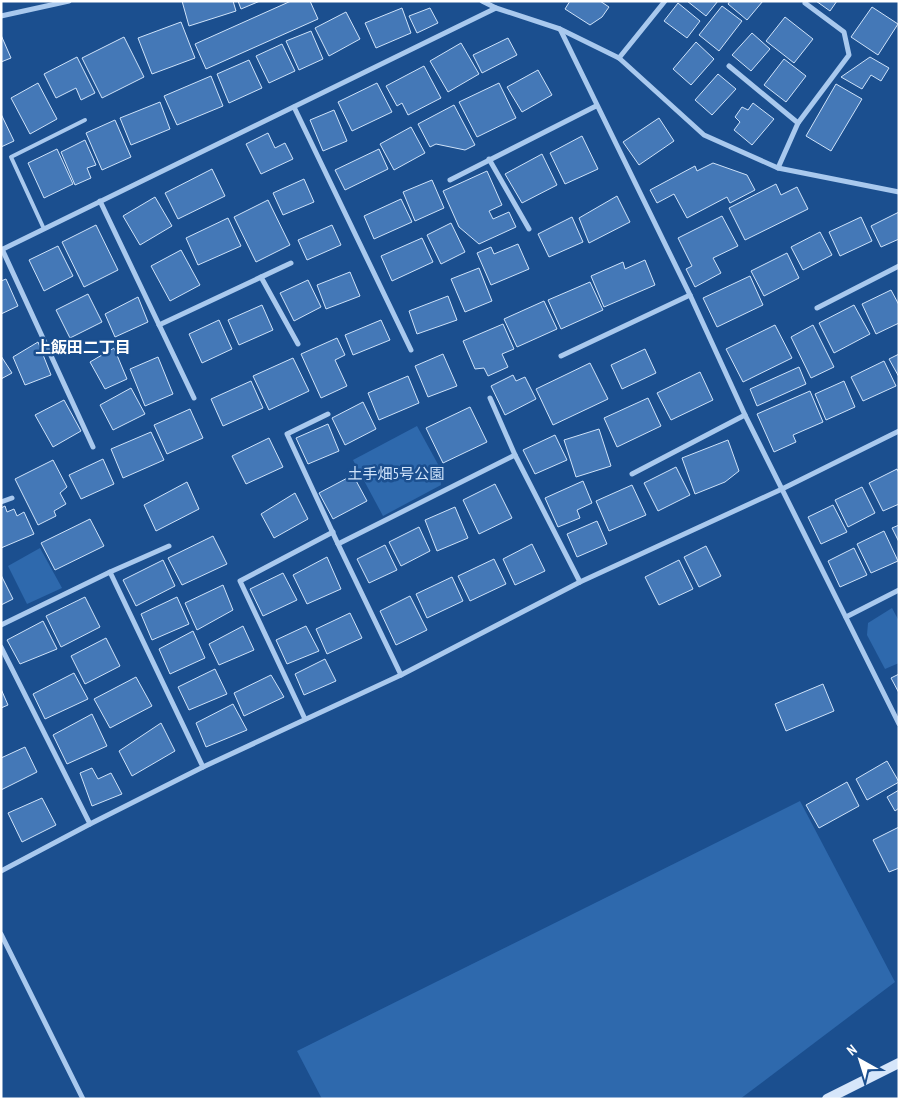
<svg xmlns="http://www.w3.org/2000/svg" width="900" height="1100" font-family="'PT Sans Narrow','Noto Sans JP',sans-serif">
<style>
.green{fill:#2e69ad}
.building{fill:#4478b7;stroke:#cfe3fa}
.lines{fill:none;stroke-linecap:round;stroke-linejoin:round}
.lane{stroke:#a9c9ee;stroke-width:4}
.street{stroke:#a9c9ee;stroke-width:5}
.secondary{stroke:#d6e6fa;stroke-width:10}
.labels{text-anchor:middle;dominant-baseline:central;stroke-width:5;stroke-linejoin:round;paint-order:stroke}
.park-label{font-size:15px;fill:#cfe3fa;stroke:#1b4f8f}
.neighbourhood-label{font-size:16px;font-weight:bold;fill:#fff;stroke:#1b4f8f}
</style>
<rect width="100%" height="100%" fill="#1b4f8f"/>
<g class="green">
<polygon points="417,426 440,468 441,485 383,516 353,460"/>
<polygon points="40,548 62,588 27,604 8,566"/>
<polygon points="892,608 899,621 899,663 885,669 867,635 868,623"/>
<polygon points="800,801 895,982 740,1099 322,1099 297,1051"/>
</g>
<g class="building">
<polygon points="182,1 233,1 236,11 189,26"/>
<polygon points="238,1 260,1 241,9"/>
<polygon points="291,1 310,1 318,19 206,69 195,44"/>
<polygon points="570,1 600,1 609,7 602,17 590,25 565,9"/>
<polygon points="687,1 718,1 706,16"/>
<polygon points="730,1 763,1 747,20 728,4"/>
<polygon points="816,1 837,1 830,11"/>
<polygon points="678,3 700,21 687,38 664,21"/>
<polygon points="722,6 742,21 719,51 699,35"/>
<polygon points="872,7 898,24 878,55 851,37"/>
<polygon points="402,8 411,33 376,48 365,23"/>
<polygon points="430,8 438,23 417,33 409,16"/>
<polygon points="346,12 360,39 329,56 315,28"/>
<polygon points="785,17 813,39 794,63 766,41"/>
<polygon points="181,22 195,58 152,74 138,38"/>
<polygon points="311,31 323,59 299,70 286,41"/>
<polygon points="752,33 770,49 751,71 732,55"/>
<polygon points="1,35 11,58 1,62"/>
<polygon points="124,37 144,77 102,98 82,58"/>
<polygon points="508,38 517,55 482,73 473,55"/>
<polygon points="696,42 714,59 691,85 673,69"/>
<polygon points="461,43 479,74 448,92 430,61"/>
<polygon points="282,44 295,71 269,83 256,56"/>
<polygon points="77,57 95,93 81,100 76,88 56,98 44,74"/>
<polygon points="870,57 889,68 881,81 871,75 862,89 841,77"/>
<polygon points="784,59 806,76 786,102 764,85"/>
<polygon points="249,60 262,88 229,103 217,74"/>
<polygon points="424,66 441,98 408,115 402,103 397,106 386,86"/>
<polygon points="538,70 552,95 522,112 507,87"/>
<polygon points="718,74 736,89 712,115 695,100"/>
<polygon points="211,76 223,106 177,125 164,96"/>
<polygon points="38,83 57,119 30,134 11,98"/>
<polygon points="377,83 392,112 352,131 338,102"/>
<polygon points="499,83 516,118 477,137 459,102"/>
<polygon points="836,84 862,99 831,151 806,136"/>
<polygon points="160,102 170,129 131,145 120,118"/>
<polygon points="753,103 774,119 752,145 734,130 740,122 735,117 742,107 748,110"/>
<polygon points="454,105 475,145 465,150 436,144 430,147 418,124"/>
<polygon points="334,110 347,141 323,151 310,120"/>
<polygon points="1,114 14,141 1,147"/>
<polygon points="659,118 674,141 639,165 623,142"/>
<polygon points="115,120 131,157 102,170 86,133"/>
<polygon points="411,127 425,153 394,170 380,144"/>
<polygon points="268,133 275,148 285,143 293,159 261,174 246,144"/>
<polygon points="582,136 598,169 565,184 550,153"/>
<polygon points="85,140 96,165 87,168 91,178 75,185 61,152"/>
<polygon points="57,149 73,184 44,198 28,163"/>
<polygon points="379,149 388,169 345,190 335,170"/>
<polygon points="542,154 557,185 522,203 505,174"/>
<polygon points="713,163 747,175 755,190 730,203 727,197 687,218 674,194 657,203 650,190 695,166 697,171"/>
<polygon points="212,169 225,196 178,219 165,193"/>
<polygon points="487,171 502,205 489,211 493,219 509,212 516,227 479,244 459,227 443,191"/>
<polygon points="304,179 314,202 283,215 273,193"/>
<polygon points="432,180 444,208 415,221 403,192"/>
<polygon points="776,184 781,195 797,187 808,209 745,240 729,208"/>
<polygon points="617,196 630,222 589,243 579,218"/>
<polygon points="155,197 172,226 140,245 123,216"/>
<polygon points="401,199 412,222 374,239 364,216"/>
<polygon points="268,200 290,245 256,262 234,217"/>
<polygon points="899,212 899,239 881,247 871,226"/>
<polygon points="722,216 738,246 713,258 721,273 695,287 686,269 692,266 678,238"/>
<polygon points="572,217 583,242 549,257 538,234"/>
<polygon points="861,217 872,241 840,256 829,232"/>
<polygon points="228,218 241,246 198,265 186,238"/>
<polygon points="451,223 465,252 441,264 427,235"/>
<polygon points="96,225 118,270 84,287 62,242"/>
<polygon points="332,225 341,245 307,260 298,240"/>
<polygon points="820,232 832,255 803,270 791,247"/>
<polygon points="422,238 433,262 392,281 381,256"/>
<polygon points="518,244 529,269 491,285 477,253 491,247 494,254"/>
<polygon points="58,246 73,276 44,291 29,260"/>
<polygon points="181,250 200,285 170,301 151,266"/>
<polygon points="787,253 799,278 764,296 751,271"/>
<polygon points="645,260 655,285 604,307 591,276 623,262 625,269"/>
<polygon points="479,268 492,301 465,312 451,279"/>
<polygon points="350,272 360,296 326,309 317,285"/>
<polygon points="750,276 763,305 717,327 703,298"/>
<polygon points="6,279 18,306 1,314 1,281"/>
<polygon points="308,280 321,307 294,321 280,293"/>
<polygon points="590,282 603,310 561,329 548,300"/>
<polygon points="891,290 899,305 899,323 876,334 862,304"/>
<polygon points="88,294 102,322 70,338 56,310"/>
<polygon points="448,296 457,320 417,334 409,311"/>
<polygon points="138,297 148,322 115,337 105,314"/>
<polygon points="544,301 557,329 517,347 504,319"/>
<polygon points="262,305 273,330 239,345 228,320"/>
<polygon points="854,305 870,334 834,353 819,323"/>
<polygon points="219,320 232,349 202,363 189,334"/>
<polygon points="381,320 390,340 353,355 345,335"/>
<polygon points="503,324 514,349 502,354 508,367 488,376 484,368 475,369 463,341"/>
<polygon points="775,325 792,358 743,382 726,349"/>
<polygon points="813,325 834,367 811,378 791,337"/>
<polygon points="337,338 345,355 335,360 347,386 321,398 301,354"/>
<polygon points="38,342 51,375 25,385 13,357"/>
<polygon points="114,348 127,379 105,389 90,362"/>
<polygon points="645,349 656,373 622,389 611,365"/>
<polygon points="443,354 457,386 428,397 415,366"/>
<polygon points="899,354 899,377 889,359"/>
<polygon points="1,356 12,373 1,379"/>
<polygon points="158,357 173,394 145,406 130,369"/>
<polygon points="293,358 309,391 269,410 253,376"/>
<polygon points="884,361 896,386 863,401 851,377"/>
<polygon points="590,363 608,399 553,425 536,389"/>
<polygon points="799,367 806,384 757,406 750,389"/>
<polygon points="700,372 713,400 671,420 657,393"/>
<polygon points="513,375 516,381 525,377 536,399 505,415 491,386"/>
<polygon points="408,376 419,403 379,420 368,393"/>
<polygon points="251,381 263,408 223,426 211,399"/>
<polygon points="844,381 855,407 826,420 815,394"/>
<polygon points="131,388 145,414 113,430 100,405"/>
<polygon points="810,391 823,422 793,435 796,442 774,452 757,414"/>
<polygon points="648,398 661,426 617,447 604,418"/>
<polygon points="64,400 81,431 53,447 35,415"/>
<polygon points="363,402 376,429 345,445 332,418"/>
<polygon points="470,407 487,442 443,463 426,428"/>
<polygon points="190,409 203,438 167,454 154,425"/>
<polygon points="328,424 339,451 308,464 296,438"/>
<polygon points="599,429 611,466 576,477 564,440"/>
<polygon points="151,432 164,460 123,478 111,449"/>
<polygon points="555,435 567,460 535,474 523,450"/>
<polygon points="269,438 283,467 246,484 232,456"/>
<polygon points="728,440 739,471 725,482 695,494 682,458"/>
<polygon points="103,459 114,484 81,499 69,475"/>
<polygon points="53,460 67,487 60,493 66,504 54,511 56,516 38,525 15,479"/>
<polygon points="676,467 690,495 658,511 644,483"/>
<polygon points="897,469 899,473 899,504 883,511 869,483"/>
<polygon points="353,475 367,501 333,519 319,493"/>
<polygon points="583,481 592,503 577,510 580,518 558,527 545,498"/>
<polygon points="187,482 199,509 156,531 144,505"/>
<polygon points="495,484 512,518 479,534 463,500"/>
<polygon points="632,485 646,515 609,531 596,501"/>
<polygon points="862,487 875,513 848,527 835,500"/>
<polygon points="295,493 308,519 274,538 261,514"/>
<polygon points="833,505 847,532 821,544 808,517"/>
<polygon points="5,506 7,512 14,509 17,516 24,512 34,534 1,548 1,508"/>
<polygon points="455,507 468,538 437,551 425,520"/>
<polygon points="90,519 104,546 55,570 41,543"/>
<polygon points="597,521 607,544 577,557 567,534"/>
<polygon points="899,525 899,542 892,528"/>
<polygon points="419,527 430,551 401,566 389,542"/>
<polygon points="884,531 898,561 871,573 857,544"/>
<polygon points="213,536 227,564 182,585 168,558"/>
<polygon points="532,544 545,571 515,585 503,559"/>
<polygon points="385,545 397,570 369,583 357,559"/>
<polygon points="706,546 721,576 699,587 684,557"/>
<polygon points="854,548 867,575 840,587 828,561"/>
<polygon points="327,557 341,589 307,604 293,575"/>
<polygon points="494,559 506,584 470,601 458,576"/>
<polygon points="163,560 175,586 136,606 123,580"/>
<polygon points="679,560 693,589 659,605 645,577"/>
<polygon points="283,573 297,600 263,616 250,589"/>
<polygon points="1,575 13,599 1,605"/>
<polygon points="452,577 463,601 427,618 416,594"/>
<polygon points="223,585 233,610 197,630 185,603"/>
<polygon points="410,596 427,630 396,645 380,611"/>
<polygon points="85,597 100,627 61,647 46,616"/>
<polygon points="177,597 189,624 152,640 141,614"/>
<polygon points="350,613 362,638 327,654 316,629"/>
<polygon points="43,621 57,649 20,664 7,640"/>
<polygon points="243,626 254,650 219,665 209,644"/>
<polygon points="306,626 319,651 287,664 276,640"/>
<polygon points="193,631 205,658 170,674 159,649"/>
<polygon points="106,638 120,666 85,684 71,656"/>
<polygon points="325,659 336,681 304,695 295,674"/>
<polygon points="215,669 227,694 189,710 178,687"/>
<polygon points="74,673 88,699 45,719 33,694"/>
<polygon points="899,674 899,693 891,678"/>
<polygon points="271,675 284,697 244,716 234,693"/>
<polygon points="136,677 152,706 110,728 94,699"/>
<polygon points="823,684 834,711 786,731 775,704"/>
<polygon points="1,689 8,705 1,708"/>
<polygon points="233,704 247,730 206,747 196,723"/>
<polygon points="92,714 107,746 67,764 53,735"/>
<polygon points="161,723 175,751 132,776 119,751"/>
<polygon points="25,747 37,772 1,790 1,758"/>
<polygon points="887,761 899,782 867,800 856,779"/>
<polygon points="92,768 98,779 111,773 122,794 92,806 80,773"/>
<polygon points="847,782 859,806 819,828 806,805"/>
<polygon points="899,790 899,808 895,811 887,797"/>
<polygon points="42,798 56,825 22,842 8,813"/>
<polygon points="899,827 899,868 889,872 873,840"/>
</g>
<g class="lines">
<polyline class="lane" points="44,229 11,157 85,120"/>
<g class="street">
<polyline points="482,1 496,8 560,29 619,58 704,135 778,168 899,192"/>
<polyline points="1,16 69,1"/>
<polyline points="560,29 690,295 745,415 899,724"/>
<polyline points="619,58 665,1"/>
<polyline points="729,66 798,123"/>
<polyline points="294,107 411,350"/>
<polyline points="489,159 529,229"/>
<polyline points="778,168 798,123 849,55 844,32 805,3"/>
<polyline points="450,180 596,106"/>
<polyline points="100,201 194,398"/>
<polyline points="2,249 93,447"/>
<polyline points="1,250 496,8"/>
<polyline points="261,277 298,344"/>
<polyline points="817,308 899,266"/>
<polyline points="159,325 291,263"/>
<polyline points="561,356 690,295"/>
<polyline points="490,398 515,455 580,582"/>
<polyline points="328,414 287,434 338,544 401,675"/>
<polyline points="632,474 745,415"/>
<polyline points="1,502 12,498"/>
<polyline points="338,544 515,455"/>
<polyline points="110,572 169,546"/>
<polyline points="846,617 899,590"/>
<polyline points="1,625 110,572 203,767"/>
<polyline points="1,647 90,824"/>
<polyline points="305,719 240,581 333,532"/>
<polyline points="1,871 90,824 203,767 401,675 580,582 782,489 899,431"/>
<polyline points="1,934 83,1099"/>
</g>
<polyline class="secondary" points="827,1099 899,1063"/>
</g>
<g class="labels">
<g class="park-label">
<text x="396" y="473">土手畑5号公園</text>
</g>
<g class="neighbourhood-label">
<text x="83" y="347">上飯田二丁目</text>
</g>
</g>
<rect width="900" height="1100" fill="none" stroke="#ffffff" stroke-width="5"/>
<g transform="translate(860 1060) rotate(321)" stroke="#1b4f8f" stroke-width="4" paint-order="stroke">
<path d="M0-4L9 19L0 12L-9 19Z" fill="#ffffff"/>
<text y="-8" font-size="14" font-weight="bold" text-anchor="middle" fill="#ffffff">N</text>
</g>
</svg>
